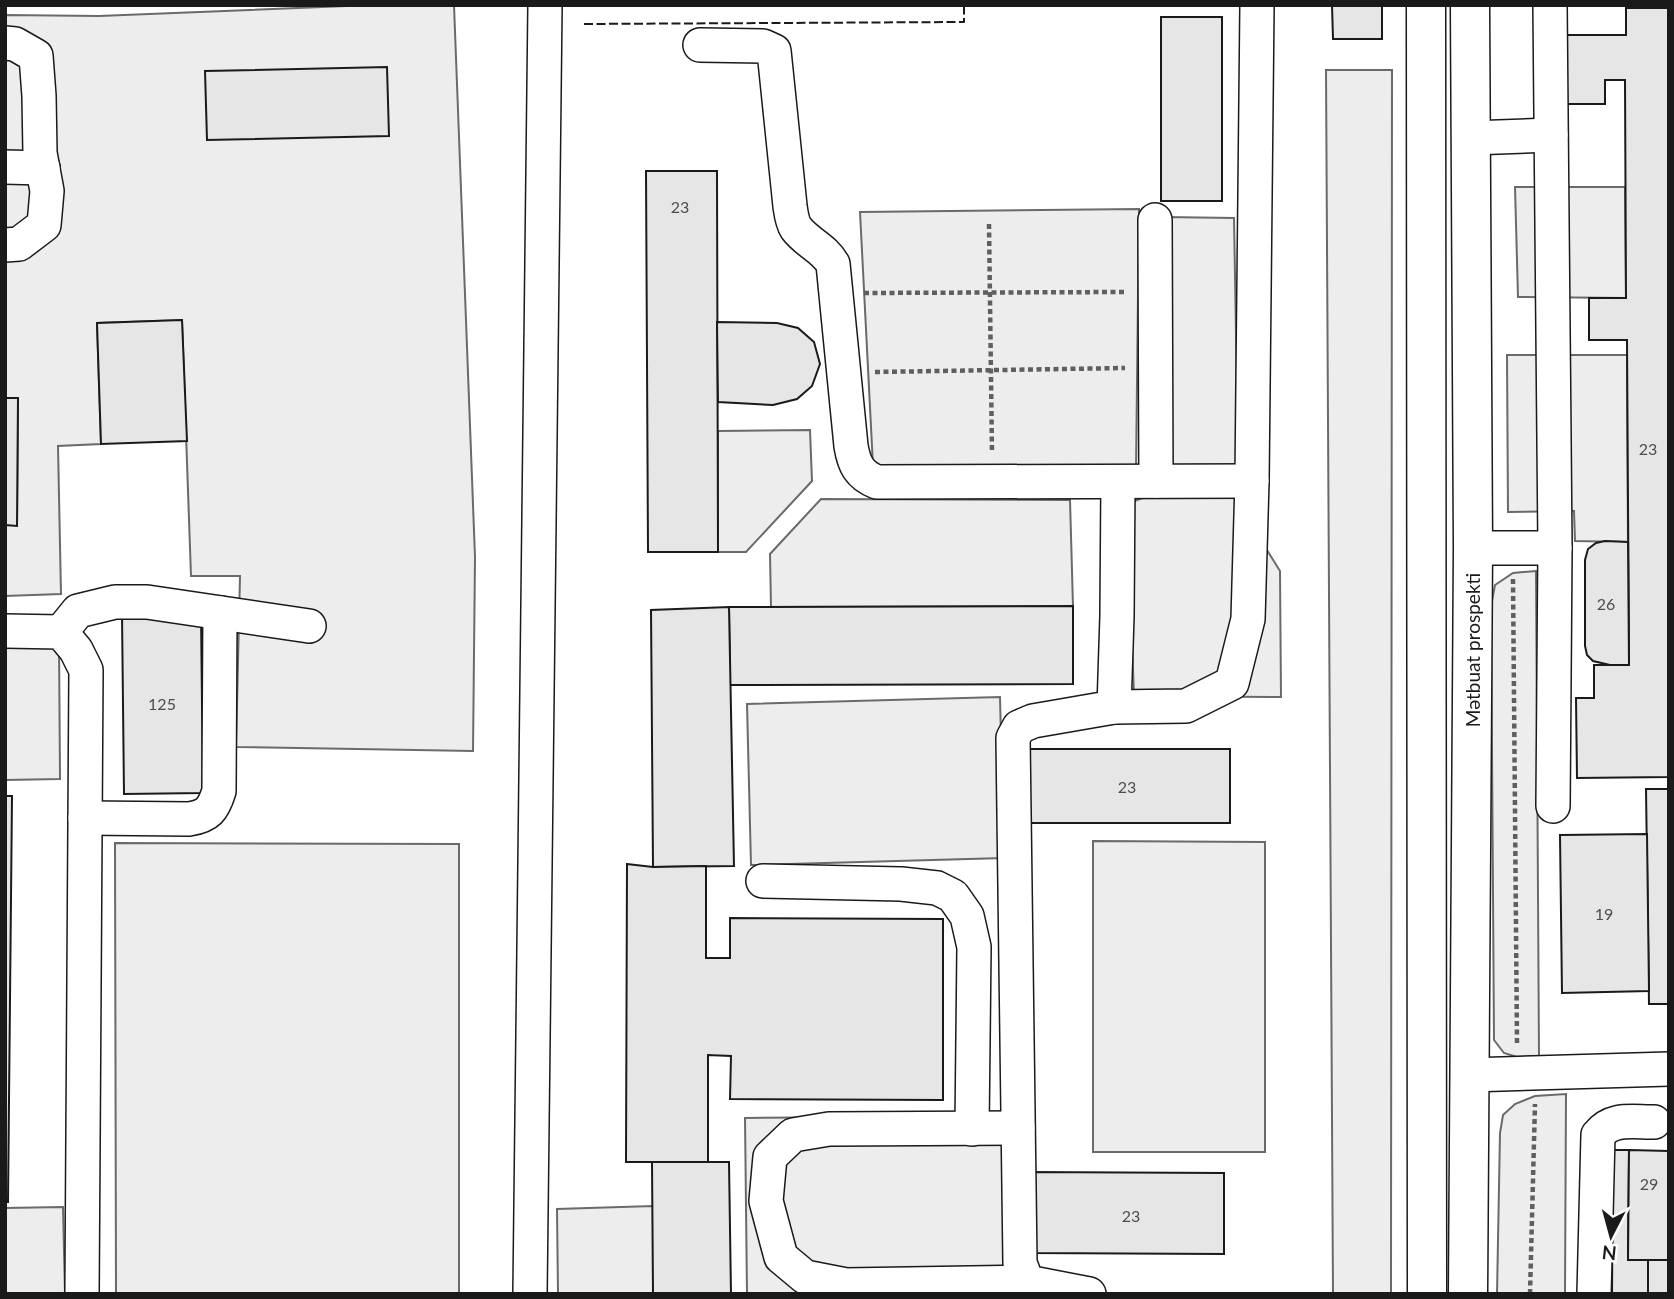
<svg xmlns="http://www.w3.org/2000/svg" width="1674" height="1299" font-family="Lato,sans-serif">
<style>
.built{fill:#ededed;stroke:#6a6a6a;stroke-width:2}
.building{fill:#e6e6e6;stroke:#1a1a1a;stroke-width:2}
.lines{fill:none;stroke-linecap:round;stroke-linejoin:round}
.minor-casing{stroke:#1a1a1a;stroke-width:36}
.major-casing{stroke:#1a1a1a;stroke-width:41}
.path{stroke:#5f5f5f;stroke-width:4.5;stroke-dasharray:5 3.5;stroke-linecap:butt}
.minor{stroke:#fff;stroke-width:33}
.major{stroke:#fff;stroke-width:38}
.fence{stroke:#1a1a1a;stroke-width:2;stroke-dasharray:9 3.5;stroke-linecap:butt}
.labels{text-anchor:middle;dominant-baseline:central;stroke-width:5;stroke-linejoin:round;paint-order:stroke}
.number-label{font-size:16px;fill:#4d4d4d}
.street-label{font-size:19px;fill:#1a1a1a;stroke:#fff}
</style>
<rect width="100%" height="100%" fill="#fff"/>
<g class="built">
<polygon points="372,5 454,5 475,557 473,751 236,747 240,576 191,576 182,320 97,323 101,444 58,446 61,594 5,596 5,525 17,525 18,398 5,398 5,15 99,16"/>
<polygon points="1326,70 1392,70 1391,1294 1333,1294"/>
<polygon points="1515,187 1625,187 1626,298 1518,297"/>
<polygon points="1139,209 1136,470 873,466 860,212"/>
<polygon points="1164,217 1234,218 1239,505 1280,571 1281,697 1134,696 1127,504 1163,490"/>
<polygon points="1507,355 1627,355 1628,542 1575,541 1574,511 1508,512"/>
<polygon points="810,430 812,481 746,552 718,552 718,431"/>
<polygon points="821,499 1070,500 1073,606 771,607 770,554"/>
<polygon points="1536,571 1539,1056 1517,1057 1504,1053 1494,1040 1491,606 1495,585 1513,573"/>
<polygon points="59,640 60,779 5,780 5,641"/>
<polygon points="1000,697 1004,858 751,865 747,704"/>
<polygon points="1093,841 1265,842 1265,1152 1093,1152"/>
<polygon points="115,843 459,844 459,1294 116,1294"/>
<polygon points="1566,1094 1565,1294 1497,1294 1500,1133 1503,1115 1515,1104 1535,1096"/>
<polygon points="1008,1116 1009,1294 747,1294 745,1118"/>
<polygon points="653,1206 653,1294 558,1294 557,1209"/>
<polygon points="63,1207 65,1294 5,1294 5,1208"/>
</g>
<g class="building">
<polygon points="1332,5 1382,5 1382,39 1333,39"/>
<polygon points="1626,8 1669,8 1669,777 1577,778 1576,698 1594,698 1594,665 1629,665 1627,340 1589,340 1589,298 1626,298 1625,80 1605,80 1605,104 1567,104 1567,35 1626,35"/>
<rect x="1161" y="17" width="61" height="184"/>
<polygon points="387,67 389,136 207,140 205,71"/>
<polygon points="646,171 717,171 718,552 648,552"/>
<polygon points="182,320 187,441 101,444 97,323"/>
<polygon points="717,322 777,323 798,328 814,342 820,364 812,386 797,399 773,405 718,402"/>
<polygon points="5,398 18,398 17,526 5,525"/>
<polygon points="1605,541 1628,542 1629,665 1610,665 1593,661 1587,655 1585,646 1585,560 1588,549 1596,543"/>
<polygon points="1073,606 1073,684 730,685 729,607"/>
<polygon points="729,607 734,866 653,867 651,610"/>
<polygon points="201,612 203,793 124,794 122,614"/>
<rect x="1025" y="749" width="205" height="74"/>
<polygon points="1646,789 1669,789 1669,1004 1649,1004"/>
<polygon points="5,796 12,796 8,1202 5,1202"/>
<polygon points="1647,834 1649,991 1562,993 1560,835"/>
<polygon points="627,864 653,867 706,866 706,958 730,958 730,918 943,919 943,1100 730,1099 731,1056 708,1055 708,1162 626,1162"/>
<polygon points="1613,1150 1629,1150 1628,1260 1648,1260 1648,1294 1612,1294"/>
<polygon points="1629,1150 1669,1151 1669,1260 1628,1260"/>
<polygon points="652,1162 729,1162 731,1294 653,1294"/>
<polygon points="1026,1172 1224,1173 1224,1254 1026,1253"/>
<rect x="1648" y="1260" width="21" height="34"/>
</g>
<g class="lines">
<g class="minor-casing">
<g id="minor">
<polyline points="5,43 15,44 36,56 39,96 40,153 47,191 44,225 19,244 5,245"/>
<path d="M700,45L763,46L774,51L790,206C791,213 792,222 796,228C807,243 824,248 833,264L851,446C854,464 859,475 877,482L1252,481"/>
<polyline points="1471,138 1551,135"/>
<polyline points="5,167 43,168"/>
<polyline points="1155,220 1156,481"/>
<polyline points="1473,548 1555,548 1550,5"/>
<polyline points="5,631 61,632 76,650 86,670 82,1294"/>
<polyline points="61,632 78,611 115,602 147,602 309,626"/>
<polyline points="1114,707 1186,706 1232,683 1248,619 1252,481 1257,5"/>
<polyline points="1553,806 1555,548"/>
<path d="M85,818L189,819C208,816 213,810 219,791L220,613"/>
<polyline points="763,881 901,884 937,888 953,896 967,916 974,947 972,1129"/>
<polyline points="1469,1075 1669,1069"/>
<polyline points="1018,1128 829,1129 793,1135 770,1157 766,1201 781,1257 805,1277 846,1285 1027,1282"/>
<polyline points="530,1294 545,5"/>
<polyline points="1089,1294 1027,1282 1020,1263 1013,738 1019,727 1033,721 1114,707 1117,616 1118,482"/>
<path d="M1594,1294L1598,1135C1612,1117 1632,1122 1654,1122"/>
</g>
</g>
<g class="major-casing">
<g id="major">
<polyline points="1426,5 1427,1294"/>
<polyline points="1468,1294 1473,548 1470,5"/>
</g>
</g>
<g class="path">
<polyline points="989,224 992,453"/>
<polyline points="864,293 1125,292"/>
<polyline points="875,372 1125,368"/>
<polyline points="1513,579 1517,1043"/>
<polyline points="1530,1294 1535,1104"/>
</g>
<use href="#minor" class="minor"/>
<use href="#major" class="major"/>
<polyline class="fence" points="584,24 964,22 964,5"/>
</g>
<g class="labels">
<g class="number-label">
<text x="680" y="206">23</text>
<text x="1648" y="448">23</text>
<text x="1606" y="603">26</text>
<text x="162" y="703">125</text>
<text x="1127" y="786">23</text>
<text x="1604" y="913">19</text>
<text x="1649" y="1183">29</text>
<text x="1131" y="1215">23</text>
</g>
<g class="street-label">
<text transform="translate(1472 650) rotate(-90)">Mətbuat prospekti</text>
</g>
</g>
<rect width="1674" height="1299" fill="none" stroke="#1a1a1a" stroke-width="14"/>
<g transform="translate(1611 1236) rotate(186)" stroke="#ffffff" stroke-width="5" paint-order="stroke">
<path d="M0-5L12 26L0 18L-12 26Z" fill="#1a1a1a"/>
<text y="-10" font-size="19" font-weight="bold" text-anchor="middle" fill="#1a1a1a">N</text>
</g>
</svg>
